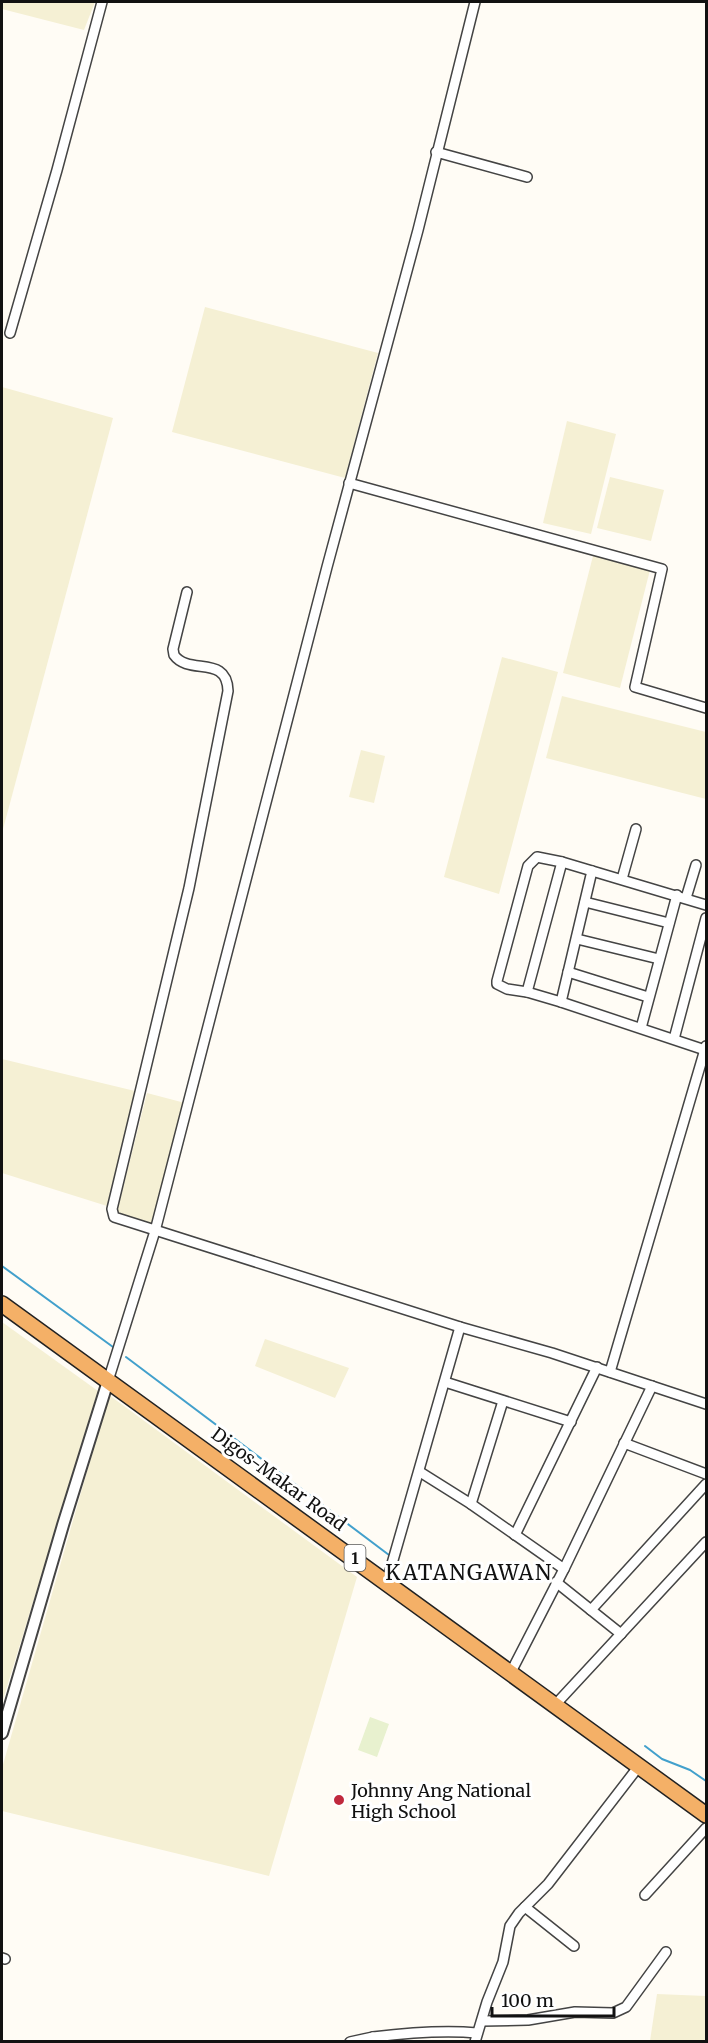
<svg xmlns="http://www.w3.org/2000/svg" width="708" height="2043" font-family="Merriweather,serif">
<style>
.farmland{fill:#f5f0d4}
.pitch{fill:#e8f1cf}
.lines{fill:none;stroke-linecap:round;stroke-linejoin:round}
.stream{stroke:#42a0cc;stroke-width:2}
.minor-casing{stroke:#444;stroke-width:12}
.tertiary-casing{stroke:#444;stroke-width:14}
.trunk-casing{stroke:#222;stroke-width:18}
.minor{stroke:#fff;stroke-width:9}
.tertiary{stroke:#fff;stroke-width:10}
.trunk{stroke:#f4b067;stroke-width:15}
.poi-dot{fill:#c0293d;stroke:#fff;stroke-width:2}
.labels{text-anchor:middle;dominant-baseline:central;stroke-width:6;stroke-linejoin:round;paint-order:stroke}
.shield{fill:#fff;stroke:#585858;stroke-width:1.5}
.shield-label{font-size:16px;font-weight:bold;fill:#111}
.street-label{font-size:18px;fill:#111;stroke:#fff}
.poi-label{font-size:18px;fill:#111;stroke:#fff;text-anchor:start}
.quarter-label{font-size:21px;letter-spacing:1.5px;fill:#111;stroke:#fff}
</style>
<rect width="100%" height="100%" fill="#fffcf5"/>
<g class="farmland">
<polygon points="2,2 95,2 84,30 2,9"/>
<polygon points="205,307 378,353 345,478 172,432"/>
<polygon points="2,387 113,418 2,833"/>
<polygon points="567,421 616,434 591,534 543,523"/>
<polygon points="610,477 664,490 651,541 597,528"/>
<polygon points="593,556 650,570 620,688 563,673"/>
<polygon points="502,657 558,672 499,894 444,877"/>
<polygon points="562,696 706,732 706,799 546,758"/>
<polygon points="361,750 385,756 374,803 349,797"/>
<polygon points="2,1059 135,1091 107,1206 2,1173"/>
<polygon points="147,1093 185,1103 152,1225 117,1212"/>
<polygon points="2,1322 98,1391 2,1703"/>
<polygon points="265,1339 349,1368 335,1398 255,1366"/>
<polygon points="109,1395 357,1577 269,1876 2,1811 2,1768"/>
<polygon points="657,1994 706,1996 706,2041 650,2041"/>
</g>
<polygon class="pitch" points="370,1717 389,1724 377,1757 358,1750"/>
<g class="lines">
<g class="stream">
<polyline points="2,1266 113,1347"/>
<polyline points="126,1357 389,1555"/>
<polyline points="645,1746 662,1759 690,1770 706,1781"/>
</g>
<g class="minor-casing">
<g id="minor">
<polyline points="436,152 527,177"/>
<polyline points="10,333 57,170 102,2"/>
<polyline points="349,483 662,569 635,687 706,708"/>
<path d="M187,592L173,649L174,655C189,676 227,654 228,691L189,888L112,1209L114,1217L460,1327L552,1353L706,1404"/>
<polyline points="622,879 636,829"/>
<polyline points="686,898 696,865"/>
<polyline points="585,902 669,923"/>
<polyline points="577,939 659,959"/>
<polyline points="568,972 648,997"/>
<polyline points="527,992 562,862"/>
<polyline points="561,1002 592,871"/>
<polyline points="641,1028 677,895"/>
<polyline points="674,1039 706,918"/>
<polyline points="705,1050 561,1002 527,992 507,989 497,984 497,981 528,866 537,857 562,862 706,905"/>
<polyline points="610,1372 706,1046"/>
<polyline points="108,1381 155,1231 327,567 418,230 475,2"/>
<polyline points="445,1382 571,1422"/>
<polyline points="624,1443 706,1474"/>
<polyline points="420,1472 471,1504 564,1569"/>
<polyline points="471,1504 503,1401"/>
<polyline points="515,1535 597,1367"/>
<polyline points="387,1581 460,1327"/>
<polyline points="556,1582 621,1634"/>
<polyline points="591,1610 706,1484"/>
<polyline points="511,1672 564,1569 652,1386"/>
<polyline points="555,1705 706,1542"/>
<polyline points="645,1895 706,1828"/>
<polyline points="525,1907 574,1946"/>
<polyline points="2,1958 5,1959"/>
<polyline points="482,2021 528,2020 575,2012 613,2013 626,2007 666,1952"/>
<polyline points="350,2042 373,2037"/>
<path d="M374,2042L373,2037C406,2033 445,2030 477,2033"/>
<polyline points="475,2042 487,2002 503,1962 510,1926 519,1913 548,1884 639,1766"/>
</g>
</g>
<g class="tertiary-casing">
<polyline id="tertiary" points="2,1733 63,1525 108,1381"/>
</g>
<g class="trunk-casing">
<polyline id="trunk" points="2,1304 706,1815"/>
</g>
<use href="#minor" class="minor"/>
<use href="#tertiary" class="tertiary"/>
<use href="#trunk" class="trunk"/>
</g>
<circle class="poi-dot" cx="339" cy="1800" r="6"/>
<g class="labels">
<rect class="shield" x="344.5" y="1545" width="21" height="26" rx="4.5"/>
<g class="shield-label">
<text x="355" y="1558">1</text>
</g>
<g class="street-label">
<text transform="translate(279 1479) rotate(36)">Digos-Makar Road</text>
</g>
<g class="poi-label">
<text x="351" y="1790">Johnny Ang National<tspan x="351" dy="21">High School</tspan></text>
</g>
<g class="quarter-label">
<text x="469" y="1572">KATANGAWAN</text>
</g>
</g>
<rect width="708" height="2043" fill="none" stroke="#111111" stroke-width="6"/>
<path d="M492 2007v9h122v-9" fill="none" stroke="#111111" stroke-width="3"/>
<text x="501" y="2007" font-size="18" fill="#111111" stroke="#ffffff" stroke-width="4.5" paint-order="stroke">100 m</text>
</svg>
